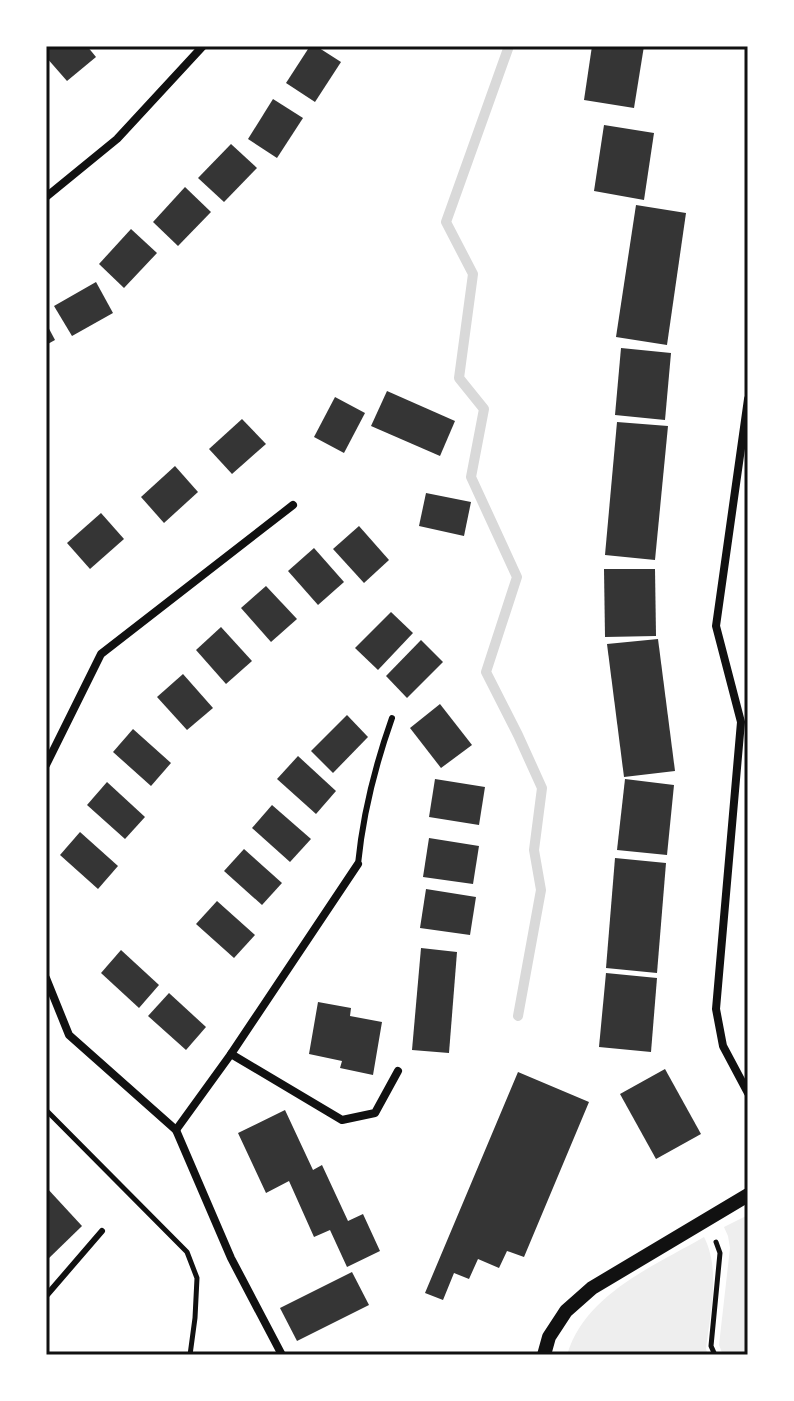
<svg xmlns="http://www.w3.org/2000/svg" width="794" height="1401" font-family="Arial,sans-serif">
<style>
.green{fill:#eee}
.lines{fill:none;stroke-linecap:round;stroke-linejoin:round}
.stream{stroke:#d9d9d9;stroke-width:10}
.building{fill:#353535}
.path{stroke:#111;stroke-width:5}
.service{stroke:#111;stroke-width:6}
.minor{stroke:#111;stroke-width:8}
.tertiary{stroke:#111;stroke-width:14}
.neatline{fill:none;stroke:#111;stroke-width:3}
</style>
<rect width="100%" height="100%" fill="#fff"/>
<g class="green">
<polygon points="748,1215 748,1355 723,1355 719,1345 730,1248 728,1236 724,1227"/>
<path d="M704,1237C721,1270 710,1314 706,1349L708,1355H567C585,1294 654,1266 704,1237Z"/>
</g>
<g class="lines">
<polyline class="stream" points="509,46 446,222 473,274 459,378 484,409 471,477 517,577 486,672 518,735 542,788 534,850 541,890 518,1016"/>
</g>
<g class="building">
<polygon points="48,46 87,46 96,57 67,81 46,57 46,48"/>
<polygon points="310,46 316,46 341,62 315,102 286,83"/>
<polygon points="592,46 644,46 634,108 584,100"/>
<polygon points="273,99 303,118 277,158 248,139"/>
<polygon points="604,125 654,133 644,200 594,191"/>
<polygon points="231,144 257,168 224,202 198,178"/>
<polygon points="185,187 211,212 178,246 153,222"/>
<polygon points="636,205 686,213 667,345 616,337"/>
<polygon points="131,229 157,253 124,288 99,264"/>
<polygon points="96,282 113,313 72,336 54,306"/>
<polygon points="46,323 55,340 46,345"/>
<polygon points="621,348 671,353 665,420 615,415"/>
<polygon points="387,391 455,421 440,456 371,426"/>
<polygon points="335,397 365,413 344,453 314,437"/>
<polygon points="242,419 266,444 232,474 209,449"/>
<polygon points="617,422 668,426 655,560 605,555"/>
<polygon points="175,466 198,492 164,523 141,497"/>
<polygon points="426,493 471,502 464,536 419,526"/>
<polygon points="101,513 124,539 90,569 67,543"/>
<polygon points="359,526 389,560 364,583 333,549"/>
<polygon points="314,548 344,582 318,605 288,571"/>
<polygon points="604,569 655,569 656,636 605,637"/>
<polygon points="266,586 297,619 271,642 241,608"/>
<polygon points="391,612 413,633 378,670 355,648"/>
<polygon points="221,627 252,661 226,684 196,650"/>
<polygon points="658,639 675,771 624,777 607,644"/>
<polygon points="421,640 443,662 407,698 386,676"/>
<polygon points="183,674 213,708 187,730 157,697"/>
<polygon points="440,704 472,745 441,768 410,728"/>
<polygon points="347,715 368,737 333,773 311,751"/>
<polygon points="133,729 171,763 151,786 113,752"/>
<polygon points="298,756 336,791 316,814 277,779"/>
<polygon points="435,779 485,787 479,825 429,817"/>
<polygon points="625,779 674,785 667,855 617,850"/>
<polygon points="107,782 145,817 125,839 87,805"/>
<polygon points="272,805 311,839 290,862 252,828"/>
<polygon points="80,832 118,866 98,889 60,855"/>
<polygon points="429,838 479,846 473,884 423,877"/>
<polygon points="244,849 282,883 262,905 224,871"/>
<polygon points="615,858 666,863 657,973 606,968"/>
<polygon points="426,889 476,897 470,935 420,928"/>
<polygon points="217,901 255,935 234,958 196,924"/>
<polygon points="421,948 457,952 449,1053 412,1050"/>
<polygon points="121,950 159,985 139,1008 101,973"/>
<polygon points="606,973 657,978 651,1052 599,1047"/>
<polygon points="169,993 206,1027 186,1050 148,1016"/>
<polygon points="318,1002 351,1008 350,1016 382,1022 373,1075 340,1068 342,1061 309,1054"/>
<polygon points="665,1069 701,1134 656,1159 620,1094"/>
<polygon points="518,1072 589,1102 524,1257 507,1251 499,1268 478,1259 469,1279 454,1273 443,1300 425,1293"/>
<polygon points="285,1110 313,1170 322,1165 348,1221 363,1214 380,1251 347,1267 330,1230 314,1237 289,1181 266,1193 238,1133"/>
<polygon points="46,1187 82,1226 46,1261"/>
<polygon points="352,1272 369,1305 297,1341 280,1308"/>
</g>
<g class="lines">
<g class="path">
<polyline points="46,1110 187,1252 197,1278 195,1318 190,1355"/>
<polyline points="715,1355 711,1346 720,1253 716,1242"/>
</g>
<g class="service">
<path d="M358,864C363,813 375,766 392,718"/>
<polyline points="46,1296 102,1231"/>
</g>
<g class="minor">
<polyline points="46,197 117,139 203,46"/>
<polyline points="748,399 716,626 741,722 716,1009 723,1046 748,1093"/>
<polyline points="46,765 101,654 293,505"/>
<polyline points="46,978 69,1035 176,1130 231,1258 282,1355"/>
<polyline points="231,1054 342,1120 375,1113 398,1071"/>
<polyline points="176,1130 231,1054 358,864"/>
</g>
<polyline class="tertiary" points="544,1355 549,1337 566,1311 592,1288 748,1195"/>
</g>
<rect width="794" height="1401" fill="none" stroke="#ffffff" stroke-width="96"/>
<rect x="48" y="48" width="698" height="1305" class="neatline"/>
</svg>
